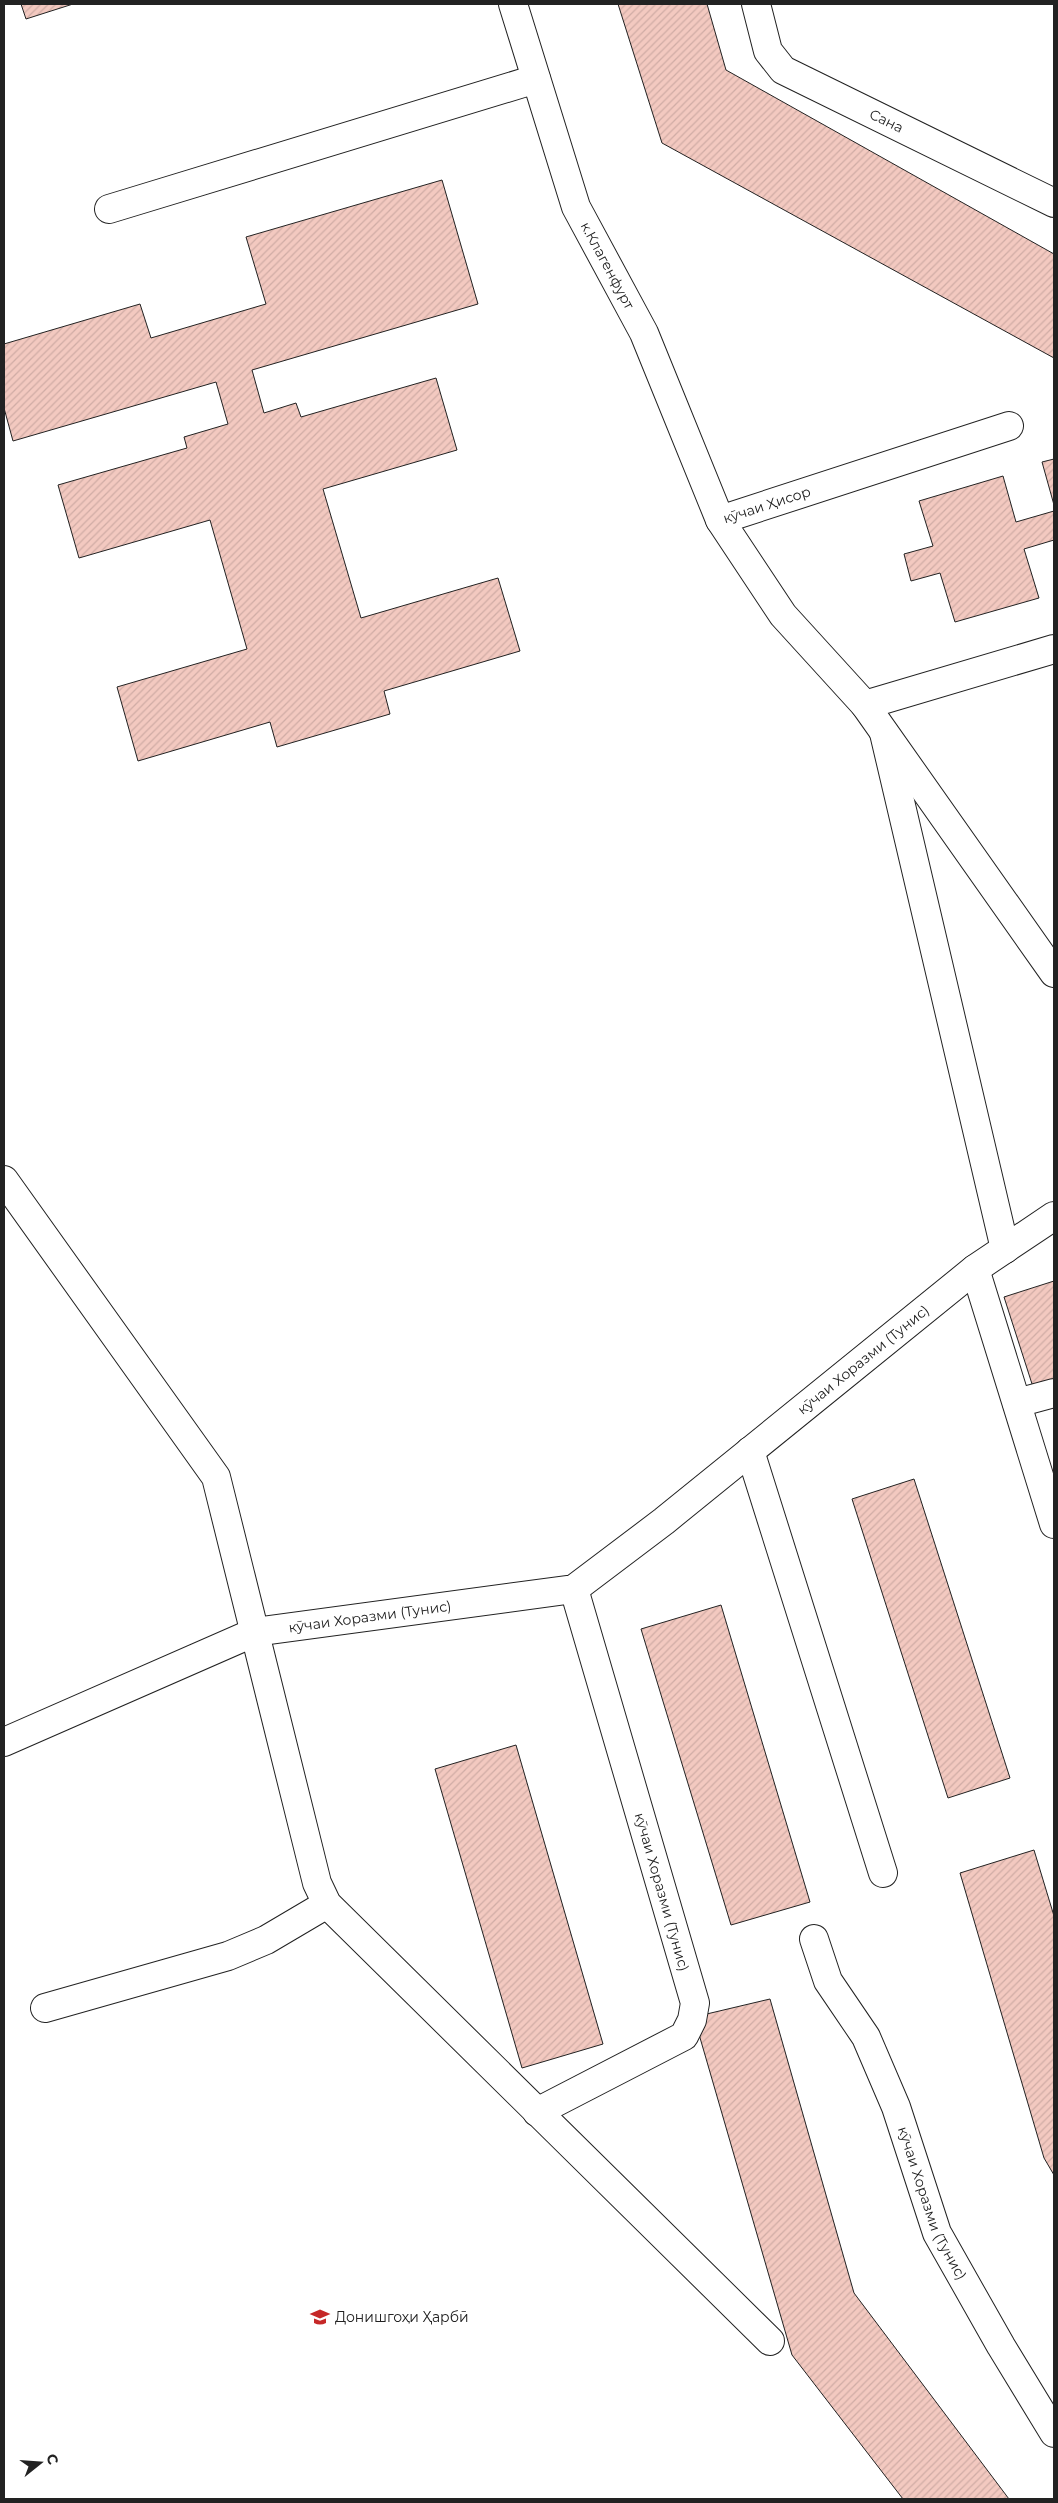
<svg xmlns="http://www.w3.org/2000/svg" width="1058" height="2503" font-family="Montserrat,sans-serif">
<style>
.building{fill:url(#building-hatch);stroke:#222}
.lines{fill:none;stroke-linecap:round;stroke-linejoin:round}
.minor-casing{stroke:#222;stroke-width:30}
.minor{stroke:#fff;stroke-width:28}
.labels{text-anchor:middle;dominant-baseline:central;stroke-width:4;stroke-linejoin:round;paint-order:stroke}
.street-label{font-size:14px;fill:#222;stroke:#fff}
.poi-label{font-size:14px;fill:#222;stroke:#fff;text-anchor:start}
</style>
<defs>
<pattern id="building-hatch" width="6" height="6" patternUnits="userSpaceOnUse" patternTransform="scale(1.25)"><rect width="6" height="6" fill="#f3c9c0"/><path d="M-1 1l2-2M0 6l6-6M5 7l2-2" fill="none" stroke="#d0aca5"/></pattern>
</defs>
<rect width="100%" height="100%" fill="#fff"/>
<g class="building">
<polygon points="21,4 73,4 26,19"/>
<polygon points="618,4 707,4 726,70 1054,254 1054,358 662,143"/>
<polygon points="442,180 478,304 252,370 264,413 296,403 301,417 436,378 457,450 323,489 361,618 498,578 520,651 384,691 390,714 277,747 270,722 138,761 117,687 247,649 210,520 79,558 58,485 187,448 184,437 228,424 216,382 13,441 4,408 4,344 140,304 151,338 266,304 246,237"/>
<polygon points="1054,459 1054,505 1042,462"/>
<polygon points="1003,476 1016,522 1054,511 1054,540 1024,549 1039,598 955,622 940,573 911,581 904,554 933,546 919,501"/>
<polygon points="1054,1281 1054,1380 1033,1387 1004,1297"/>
<polygon points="914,1479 1010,1778 948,1798 852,1499"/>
<polygon points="721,1605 810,1902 731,1925 641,1629"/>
<polygon points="516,1745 603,2044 522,2068 435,1769"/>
<polygon points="1034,1850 1054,1916 1054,2175 1044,2158 960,1873"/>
<polygon points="770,1999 854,2293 1009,2499 903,2499 792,2355 694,2017"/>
</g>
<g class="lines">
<g class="minor-casing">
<g id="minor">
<path id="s1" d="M513,4L576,207L644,333L720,520"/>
<path id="s2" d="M756,4L768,51L783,70L1054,203"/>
<polyline points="109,209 536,79"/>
<polyline points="1054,649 865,705 1054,973"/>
<path id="s3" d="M865,705L783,615L720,520L1009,426"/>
<polyline points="884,733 1005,1249"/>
<polyline points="4,1180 216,1477 317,1883 327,1904 770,2341"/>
<polyline points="975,1269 1054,1524"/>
<polyline points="1017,1403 1054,1393"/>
<polyline points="750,1451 883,1873"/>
<path id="s4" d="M4,1742L255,1632L574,1589L664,1521L975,1269L1054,1216"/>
<path id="s5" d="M814,1939L828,1981L866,2037L896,2107L937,2233L1001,2346L1054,2433"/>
<polyline points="45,2008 228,1956 266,1940 327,1904"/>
<polyline points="537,2112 684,2036 692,2020 695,2003 574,1589"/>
</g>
</g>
<use href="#minor" class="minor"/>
</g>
<defs>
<g id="university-bare" transform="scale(1.5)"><path d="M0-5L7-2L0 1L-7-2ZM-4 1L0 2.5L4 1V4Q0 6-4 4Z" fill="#c62828" stroke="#fff" stroke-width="2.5" paint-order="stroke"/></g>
</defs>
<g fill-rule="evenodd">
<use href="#university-bare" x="320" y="2317"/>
</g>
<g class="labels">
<g class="street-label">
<text stroke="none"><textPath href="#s2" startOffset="188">Сана</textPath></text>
<text stroke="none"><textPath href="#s1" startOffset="279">к.Клагенфурт</textPath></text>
<text stroke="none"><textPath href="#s3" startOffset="285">кӯчаи Ҳисор</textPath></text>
<text stroke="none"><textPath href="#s4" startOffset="965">кӯчаи Хоразми (Тунис)</textPath></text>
<text stroke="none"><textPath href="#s4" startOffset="390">кӯчаи Хоразми (Тунис)</textPath></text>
<text transform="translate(662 1892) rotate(74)">кӯчаи Хоразми (Тунис)</text>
<text stroke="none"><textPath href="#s5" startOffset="291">кӯчаи Хоразми (Тунис)</textPath></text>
</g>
<g class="poi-label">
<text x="335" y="2317">Донишгоҳи Ҳарбӣ</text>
</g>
</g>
<rect width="1058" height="2503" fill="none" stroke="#222222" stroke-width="10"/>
<g transform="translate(40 2463) rotate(73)" stroke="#ffffff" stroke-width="4" paint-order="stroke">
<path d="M0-4L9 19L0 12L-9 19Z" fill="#222222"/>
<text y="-8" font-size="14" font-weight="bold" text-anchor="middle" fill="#222222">С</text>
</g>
</svg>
